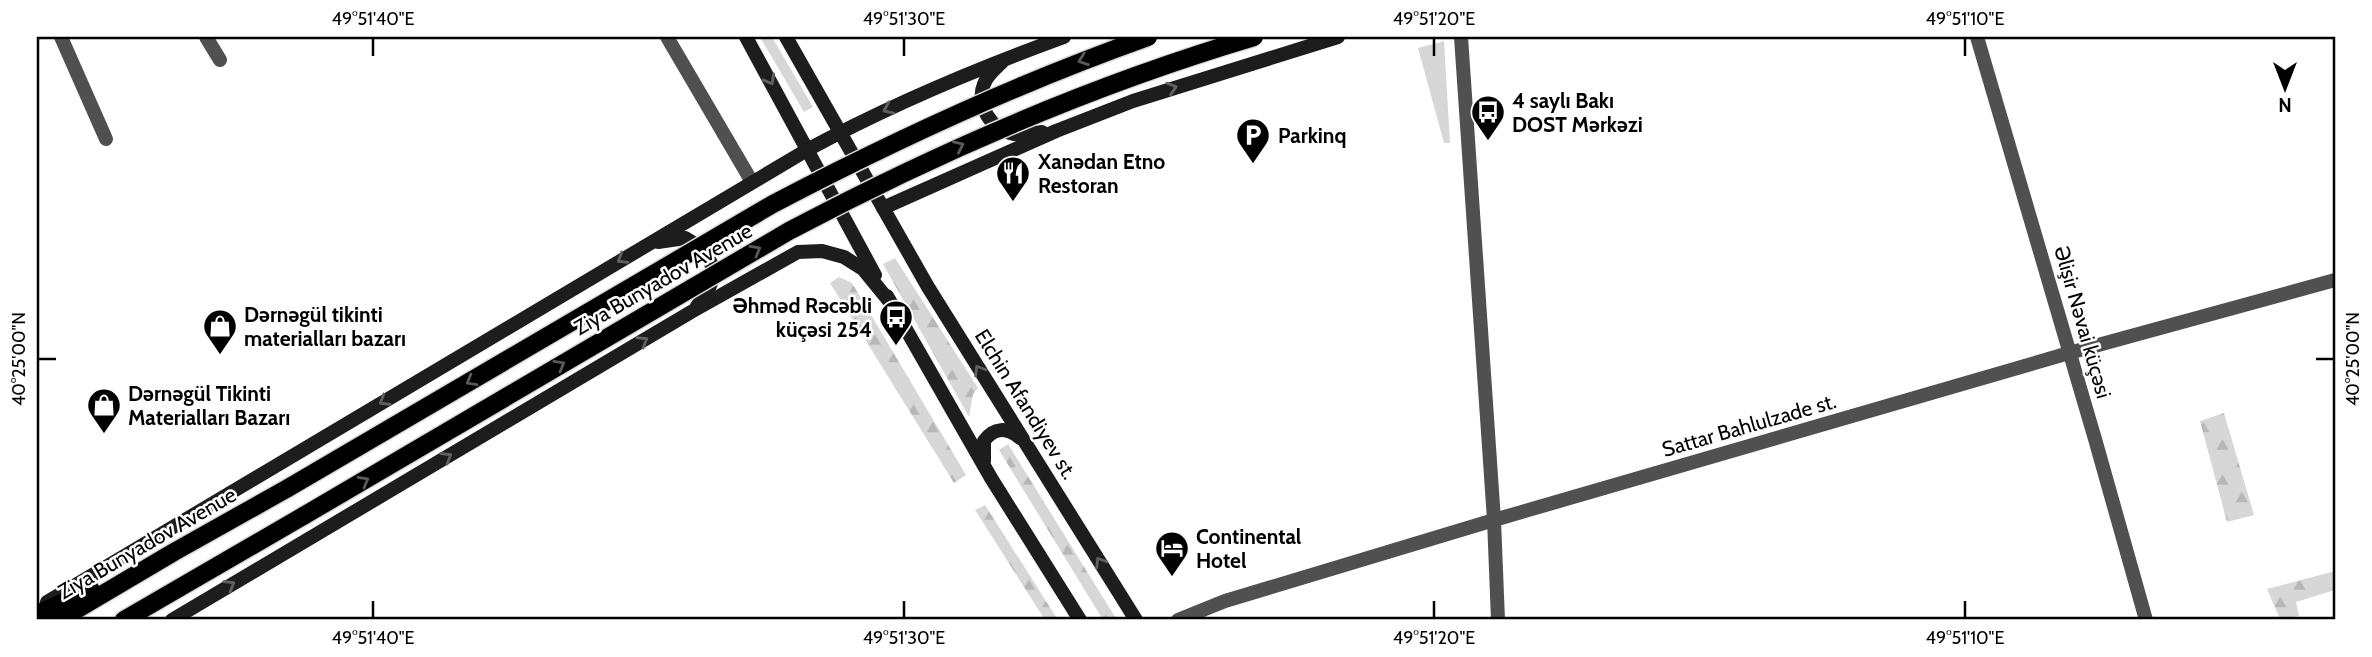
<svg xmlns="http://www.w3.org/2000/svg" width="2372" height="657" font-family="Cabin,sans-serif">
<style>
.grass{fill:#d7d7d7}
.forest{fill:url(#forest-firs)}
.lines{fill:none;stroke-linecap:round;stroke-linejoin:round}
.primary-casing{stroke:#dbdbdb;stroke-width:21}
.minor{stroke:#505050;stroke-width:14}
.tertiary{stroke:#505050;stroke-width:14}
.secondary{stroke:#1d1d1d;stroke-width:14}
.primary{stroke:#000;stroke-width:18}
.primary-bridge-casing{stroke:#dbdbdb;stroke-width:21;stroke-linecap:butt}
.primary-bridge{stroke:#000;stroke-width:18}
.oneway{stroke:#595959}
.oneway2{stroke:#616161}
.ticks{fill:none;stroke:#000;stroke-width:2.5}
.labels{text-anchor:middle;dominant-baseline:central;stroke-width:5;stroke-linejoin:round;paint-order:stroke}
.poi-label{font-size:21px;font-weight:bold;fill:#000;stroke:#fff;text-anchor:start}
.street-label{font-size:21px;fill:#000;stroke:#fff}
.neatline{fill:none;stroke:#000;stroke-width:2.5}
.ticks-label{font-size:18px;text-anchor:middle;fill:#000}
</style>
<defs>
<pattern id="forest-firs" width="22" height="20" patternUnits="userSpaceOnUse" patternTransform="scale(1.75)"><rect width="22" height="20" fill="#d7d7d7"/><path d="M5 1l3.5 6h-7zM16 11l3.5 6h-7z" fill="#b7b7b7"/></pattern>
</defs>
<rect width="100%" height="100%" fill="#fff"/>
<g class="grass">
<polygon points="760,37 772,37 813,107 804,112"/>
<polygon points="1444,41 1450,143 1444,143 1418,48"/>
</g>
<g class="forest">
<polygon points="895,258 978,388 973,394 969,417 883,264"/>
<polygon points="839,277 852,283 966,475 954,483 830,283"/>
<polygon points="2224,413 2254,515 2227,522 2200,421"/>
<polygon points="1008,444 1117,620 1103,620 999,450"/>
<polygon points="985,505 1058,620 1045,620 975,510"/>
<polygon points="2335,571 2335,590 2296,602 2299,616 2280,619 2267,589"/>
</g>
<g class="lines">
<g class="primary-casing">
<g id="primary">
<polyline points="37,614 91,590"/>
<polyline points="59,620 174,552 288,488"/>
<polyline points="124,620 305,515"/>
</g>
</g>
<g class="minor">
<polyline points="61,37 106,139"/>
<polyline points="206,37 220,60"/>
<polyline points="667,37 752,182"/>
<polyline points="1977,37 2095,439 2146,620"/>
<polyline points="1178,620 1225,601 1494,520 2069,353 2335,280"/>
</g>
<polyline class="tertiary" points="1461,37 1494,520 1498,620"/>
<g class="secondary">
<polyline points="746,37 875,275"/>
<polyline points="786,37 928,287 1136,620"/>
<path d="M1002,62C995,69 987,75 984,84C975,105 992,131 1014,134C1023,136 1033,133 1042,132"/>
<polyline points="883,208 1056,131 1133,101 1338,37"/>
<path d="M658,242L685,238C718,256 721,278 697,306"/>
<polyline points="887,296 991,478 1080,620"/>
<path d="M984,461V441C994,427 1007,427 1020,438"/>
<path d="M47,602L807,150C890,105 976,69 1064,37"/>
<polyline points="172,620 691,312 798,252 822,251 844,257 863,269 890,302"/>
</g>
<use href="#primary" class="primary"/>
<g class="primary-bridge-casing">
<g id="primary-bridge">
<path d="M288,488L773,204C895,140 1018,83 1148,37"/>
<path d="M305,515L789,231C938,152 1092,85 1254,37"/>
</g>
</g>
<use href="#primary-bridge" class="primary-bridge"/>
</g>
<defs><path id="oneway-chevron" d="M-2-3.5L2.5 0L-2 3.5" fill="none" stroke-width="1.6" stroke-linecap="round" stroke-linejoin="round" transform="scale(1.75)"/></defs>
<g class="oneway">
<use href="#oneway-chevron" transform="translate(1083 60) rotate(160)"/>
<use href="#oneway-chevron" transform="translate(959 146) rotate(-25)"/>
<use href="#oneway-chevron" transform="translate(756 250) rotate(-30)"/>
<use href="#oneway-chevron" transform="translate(560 365) rotate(-30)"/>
<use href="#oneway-chevron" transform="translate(471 381) rotate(150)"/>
<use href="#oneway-chevron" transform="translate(364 481) rotate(-30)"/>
</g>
<g class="oneway2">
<use href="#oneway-chevron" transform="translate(770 80) rotate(61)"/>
<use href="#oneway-chevron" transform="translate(1172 88) rotate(-18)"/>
<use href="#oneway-chevron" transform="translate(888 109) rotate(156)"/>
<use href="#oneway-chevron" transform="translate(622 259) rotate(149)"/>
<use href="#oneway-chevron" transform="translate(643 341) rotate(-31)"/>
<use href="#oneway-chevron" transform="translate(979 370) rotate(-122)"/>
<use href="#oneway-chevron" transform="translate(384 401) rotate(149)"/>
<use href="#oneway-chevron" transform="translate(447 457) rotate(-31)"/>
<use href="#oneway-chevron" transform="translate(1100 562) rotate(-122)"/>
<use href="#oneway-chevron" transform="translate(230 585) rotate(-31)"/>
</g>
<path class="ticks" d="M373,38V56M904,38V56M1434,38V56M1965,38V56M38,359H56M2316,359H2334M373,601V618M904,601V618M1434,601V618M1965,601V618"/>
<defs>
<g id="bus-pin" transform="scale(1.75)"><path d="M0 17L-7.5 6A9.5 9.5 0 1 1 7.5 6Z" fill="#000" stroke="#fff"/><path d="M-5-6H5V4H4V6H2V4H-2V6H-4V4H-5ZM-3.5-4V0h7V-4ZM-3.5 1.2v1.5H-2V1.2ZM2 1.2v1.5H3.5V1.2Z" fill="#fff"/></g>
<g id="parking-pin" transform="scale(1.75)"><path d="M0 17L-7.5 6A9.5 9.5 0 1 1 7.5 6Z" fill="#000" stroke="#fff"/><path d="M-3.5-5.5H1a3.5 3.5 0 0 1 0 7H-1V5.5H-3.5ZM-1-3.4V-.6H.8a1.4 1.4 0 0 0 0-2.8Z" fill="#fff"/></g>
<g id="restaurant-pin" transform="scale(1.75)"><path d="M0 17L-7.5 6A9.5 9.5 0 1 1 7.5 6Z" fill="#000" stroke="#fff"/><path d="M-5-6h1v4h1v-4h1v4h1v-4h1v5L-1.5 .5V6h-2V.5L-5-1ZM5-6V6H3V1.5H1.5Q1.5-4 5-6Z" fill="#fff"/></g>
<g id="shop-pin" transform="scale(1.75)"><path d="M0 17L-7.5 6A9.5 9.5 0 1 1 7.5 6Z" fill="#000" stroke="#fff"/><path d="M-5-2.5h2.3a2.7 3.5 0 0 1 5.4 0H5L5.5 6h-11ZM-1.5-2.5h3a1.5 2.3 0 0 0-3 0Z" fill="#fff"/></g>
<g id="hotel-pin" transform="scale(1.75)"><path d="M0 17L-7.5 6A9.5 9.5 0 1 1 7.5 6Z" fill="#000" stroke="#fff"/><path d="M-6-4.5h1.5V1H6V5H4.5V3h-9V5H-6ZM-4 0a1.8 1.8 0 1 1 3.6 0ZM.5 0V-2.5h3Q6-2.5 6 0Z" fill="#fff"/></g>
</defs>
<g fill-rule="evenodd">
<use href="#bus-pin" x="1488" y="112"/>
<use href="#parking-pin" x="1253" y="135"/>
<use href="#restaurant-pin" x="1013" y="173"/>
<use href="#bus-pin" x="896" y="317"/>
<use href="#shop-pin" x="220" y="326"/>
<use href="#shop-pin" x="104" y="405"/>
<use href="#hotel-pin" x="1172" y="548"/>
</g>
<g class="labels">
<g class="poi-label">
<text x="1512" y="100">4 saylı Bakı<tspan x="1512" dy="24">DOST Mərkəzi</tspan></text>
<text x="1278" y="135">Parkinq</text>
<text x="1038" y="161">Xanədan Etno<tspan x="1038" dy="24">Restoran</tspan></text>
<text x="872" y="305" text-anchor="end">Əhməd Rəcəbli<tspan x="872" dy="24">küçəsi 254</tspan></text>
<text x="244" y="314">Dərnəgül tikinti<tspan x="244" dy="24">materialları bazarı</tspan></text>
<text x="128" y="393">Dərnəgül Tikinti<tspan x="128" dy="24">Materialları Bazarı</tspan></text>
<text x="1196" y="536">Continental<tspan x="1196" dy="24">Hotel</tspan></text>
</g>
<g class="street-label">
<text transform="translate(663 279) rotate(-30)">Ziya Bunyadov Avenue</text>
<text transform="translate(2083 322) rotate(74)">Əlişir Nəvai küçəsi</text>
<text transform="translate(1026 404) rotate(58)">Elchin Afandiyev st.</text>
<text transform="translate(1749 425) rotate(-16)">Sattar Bahlulzade st.</text>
<text transform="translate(147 543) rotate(-30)">Ziya Bunyadov Avenue</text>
</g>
</g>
<rect width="2372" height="657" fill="none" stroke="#ffffff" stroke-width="77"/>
<g transform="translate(2285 88) rotate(180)" stroke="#ffffff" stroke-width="5" paint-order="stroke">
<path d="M0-5L12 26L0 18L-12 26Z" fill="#000000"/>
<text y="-10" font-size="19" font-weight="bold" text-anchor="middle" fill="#000000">N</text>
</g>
<rect x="38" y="38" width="2296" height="580" class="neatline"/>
<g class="ticks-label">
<text x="373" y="25">49°51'40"E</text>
<text x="904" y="25">49°51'30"E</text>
<text x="1434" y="25">49°51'20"E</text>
<text x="1965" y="25">49°51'10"E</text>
<text transform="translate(2353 359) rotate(-90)" y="6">40°25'00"N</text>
<text transform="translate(19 359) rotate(-90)" y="6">40°25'00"N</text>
<text x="373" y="644">49°51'40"E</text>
<text x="904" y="644">49°51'30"E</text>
<text x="1434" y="644">49°51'20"E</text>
<text x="1965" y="644">49°51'10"E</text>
</g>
</svg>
